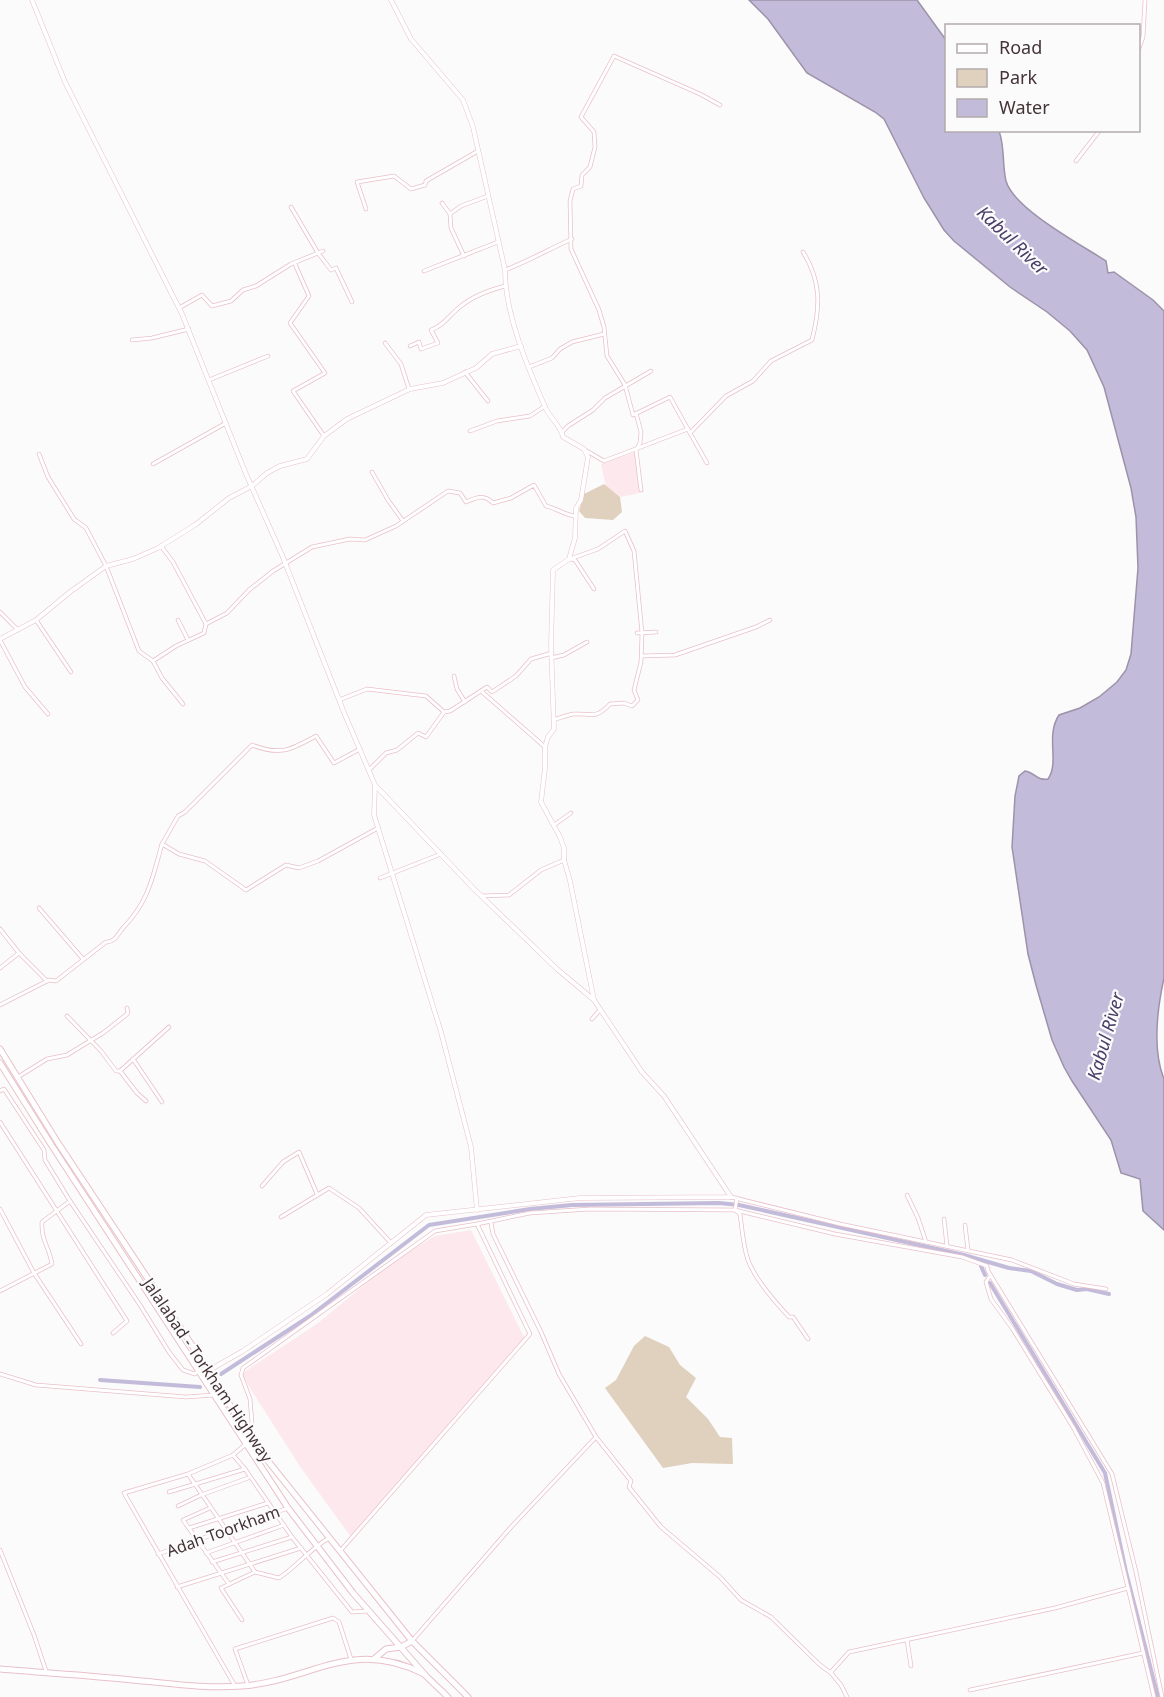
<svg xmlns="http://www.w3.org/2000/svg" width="1164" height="1697" font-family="'Noto Sans',sans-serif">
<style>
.built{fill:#fde8ed}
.green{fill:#e0d0be}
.water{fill:#c3bbda;stroke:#9d92a9;stroke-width:1.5}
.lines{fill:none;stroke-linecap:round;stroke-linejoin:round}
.canal{stroke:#c3bbda;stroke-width:4}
.street-casing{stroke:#e9c0ca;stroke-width:4.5}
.secondary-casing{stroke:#e9c0ca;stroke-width:5}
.highway-casing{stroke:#e9c0ca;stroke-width:7}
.street{stroke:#fff;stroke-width:3}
.secondary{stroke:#fff;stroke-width:4}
.highway{stroke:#fff;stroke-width:5}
.labels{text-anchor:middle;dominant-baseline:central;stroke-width:4.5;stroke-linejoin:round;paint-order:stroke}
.street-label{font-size:16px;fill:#443337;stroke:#fbfbfb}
.water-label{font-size:18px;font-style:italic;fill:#4a3d68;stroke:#fbfbfb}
</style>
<rect width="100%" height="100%" fill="#fbfbfb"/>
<g class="built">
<polygon points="636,452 644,492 621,497 606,487 601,464"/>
<polygon points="471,1230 525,1339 351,1537 301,1468 241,1374 318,1323 394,1260 435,1236"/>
</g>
<g class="green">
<polygon points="604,484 620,497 622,512 613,520 585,518 579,511 584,494"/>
<polygon points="645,1336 669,1347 680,1365 696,1378 686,1397 708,1419 720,1437 732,1438 733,1464 692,1463 663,1468 605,1388 616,1380 634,1346"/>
</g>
<path class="water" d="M749,0H917L946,40V130L999,131C1005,147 1002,164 1006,181C1014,209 1080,244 1106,261L1108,273L1114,272L1153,300L1164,311V978C1157,1010 1152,1049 1164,1079V1230L1143,1211L1140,1179L1121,1173L1111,1140L1072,1081L1064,1067L1052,1040L1036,985L1028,954L1012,847L1015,796L1019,776L1025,771C1034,772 1037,781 1048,779C1060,762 1045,736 1059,715L1080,708L1099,697L1117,682L1126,670L1131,654L1138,568L1136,517L1131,488L1104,387L1087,350L1070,331L1047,312L1010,287L954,241L944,230L924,198L884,119L875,112L807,73L768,19Z"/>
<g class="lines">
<g class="canal">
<polyline points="981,1266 985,1275"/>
<polyline points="990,1283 1105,1473 1126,1572 1158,1697"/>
<polyline points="221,1374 310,1316 429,1225 530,1209 572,1205 719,1203 739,1205 964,1255 1009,1268 1031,1271 1057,1284 1077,1290 1087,1289 1109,1294"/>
<polyline points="100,1380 200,1387"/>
</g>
<g class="street-casing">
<g id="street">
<polyline points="1138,51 1143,37 1145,0"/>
<path d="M720,105L700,94L614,56L581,117L594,132L595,147L590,167L582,175L581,186L573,189L570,201L571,249L599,310L604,327L607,356L625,385L633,415L670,397L690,433L726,396L753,381L771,361L812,340C820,308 822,282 803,252"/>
<polyline points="1076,161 1100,130"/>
<polyline points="442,203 450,214 451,228 464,256"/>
<polyline points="291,207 318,253 331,270 336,268 352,302"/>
<polyline points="366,209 357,182 394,176 411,189 425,185 426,181 478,151"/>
<polyline points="450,214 461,206 488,196"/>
<polyline points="295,264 309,296 290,323 325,373 293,391 324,436"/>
<path d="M505,270C529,261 549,249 572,239"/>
<polyline points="424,271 498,242"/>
<polyline points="179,308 202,295 212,306 231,301 243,290 256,286 291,264 323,251"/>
<polyline points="132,340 152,338 189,329"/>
<polyline points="385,343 401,364 409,389"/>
<path d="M410,346L419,342L421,349L438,343L431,330C445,325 450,314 461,306C473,296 490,290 505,286"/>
<polyline points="529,367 552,358 560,349 572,342 604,334"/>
<polyline points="465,372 488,401"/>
<polyline points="209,380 268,356"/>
<polyline points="636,413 641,432 640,443 636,450 641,490"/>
<polyline points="470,431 497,421 530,416 545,406"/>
<polyline points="562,432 568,426 593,410 605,398 651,371"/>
<polyline points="690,433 707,463"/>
<polyline points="585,450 604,461 688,429"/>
<polyline points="39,454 48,477 74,519 86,528 106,566 139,651 153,661 162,678 183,704"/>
<polyline points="153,464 226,423"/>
<polyline points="372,472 388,500 403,521"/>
<polyline points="161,546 173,562 206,624"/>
<polyline points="571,559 575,560 594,589"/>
<polyline points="0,612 18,630"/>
<polyline points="36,620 71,672"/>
<polyline points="178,620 188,640"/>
<polyline points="637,633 656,632"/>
<polyline points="0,640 25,687 48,714"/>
<polyline points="642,656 675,655 756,627 770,620"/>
<polyline points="551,658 564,655 587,642"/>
<path d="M153,661L176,646L204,633L206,624L227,613L249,590L273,571L312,547L350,539L365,540L396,526L448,491L460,493L466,502C477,497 484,494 493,503L511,498L534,485L546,506C556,508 565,515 575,516"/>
<polyline points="454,676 457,689 465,702"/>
<polyline points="481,691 545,747"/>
<polyline points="339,700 367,689 426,696 444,712"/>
<path d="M553,720C560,718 567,715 573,714C592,713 595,720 610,704L624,703L632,706L638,700L634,690L641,662L642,633L634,551L625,531L598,549L570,559"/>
<polyline points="369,770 386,753 397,750 418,733 426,737 444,712 450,711 487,687 492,692 516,676 531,659 552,653"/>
<polyline points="554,825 571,813"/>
<path d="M162,844L178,816L185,812L252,745C280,756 291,750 316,736L334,763L360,749"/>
<polyline points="380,878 441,854"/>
<polyline points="481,896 509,895 541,870 564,860"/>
<polyline points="39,908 83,959"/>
<polyline points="0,929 19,953 47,981"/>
<polyline points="0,968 19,953"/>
<path d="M0,1005L49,980L56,981L106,942C114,943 118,934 123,928C149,901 152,879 162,844L179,854L205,861L246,890L286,865L299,868L318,861L378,828"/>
<polyline points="67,1016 101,1051 116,1071 120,1071 137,1093 146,1101"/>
<polyline points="592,1019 599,1011"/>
<polyline points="133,1059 162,1102"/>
<polyline points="120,1071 169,1027"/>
<polyline points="18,1077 47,1059 67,1055 103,1033 126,1015 128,1013 127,1008"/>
<polyline points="0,1091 4,1089 44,1150 45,1160 70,1201"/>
<polyline points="0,1122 127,1321 113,1333"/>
<polyline points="262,1186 283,1162 299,1152 317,1194"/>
<polyline points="907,1195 918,1218 926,1242"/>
<polyline points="731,1197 840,1224 1012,1260 1074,1284 1106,1289"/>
<path d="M737,1198L735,1210L740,1214C742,1229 743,1245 748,1260C754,1277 776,1303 789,1317H793L808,1339"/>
<polyline points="0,1209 34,1273 81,1344"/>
<polyline points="281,1217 329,1188 359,1208 391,1243"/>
<polyline points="944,1219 947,1246"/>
<polyline points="491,1223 493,1234 541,1332 559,1374 596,1437 631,1481 629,1487 661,1527 720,1577 741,1600 771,1617 820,1665 831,1673 841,1685 847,1697"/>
<polyline points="477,1224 530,1213 590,1209 735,1210 835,1234 962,1257 987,1266 988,1271 1112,1474 1136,1572 1162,1697"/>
<polyline points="965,1225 968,1250"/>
<polyline points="990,1276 986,1282 991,1299 1012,1328 1073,1427 1103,1483 1154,1697"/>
<path d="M0,1291L52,1264C49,1246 41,1241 42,1222L70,1201L140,1305L169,1352L183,1370L195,1374L198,1371"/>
<polyline points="0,1374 36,1385 186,1397 214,1395"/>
<polyline points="246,1431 252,1423 250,1399 241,1375 243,1368 435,1231 477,1224 530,1334 341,1550"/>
<polyline points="233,1455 245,1469 292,1537 352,1612 368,1611"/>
<path d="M188,1474L255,1572L279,1578C297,1566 310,1549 329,1538"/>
<polyline points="169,1492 245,1469"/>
<polyline points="178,1506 201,1495 248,1478"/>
<polyline points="210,1508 183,1520 229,1584"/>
<polyline points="189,1528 268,1503"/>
<polyline points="0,1550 34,1635 46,1671"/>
<polyline points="206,1553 284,1525"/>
<polyline points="158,1554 288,1508"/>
<polyline points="212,1562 292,1537"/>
<polyline points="177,1587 301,1548"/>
<polyline points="242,1620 221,1588 255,1572"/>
<polyline points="907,1640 911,1666"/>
<polyline points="412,1641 512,1526 596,1437"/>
<polyline points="831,1672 849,1652 1055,1608 1128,1588"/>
<polyline points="248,1685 235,1649 333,1618 339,1622 351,1659"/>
<polyline points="235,1686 124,1493 188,1474 233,1455 246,1444"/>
<polyline points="970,1690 1143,1653"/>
</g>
</g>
<g class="secondary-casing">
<g id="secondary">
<polyline points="32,0 65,82 182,314 246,474 282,555 345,715 375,785 474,889 557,969 594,1000 642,1072 664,1096 731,1197 580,1198 426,1215 327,1294 243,1351 201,1375"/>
<path d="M391,0L411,39L463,100L473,127L505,270C505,315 528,368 546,409C551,419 561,426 563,437L584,449L588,457L581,500L576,508L575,538L569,559L553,570L551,645L554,729L548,737L545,747V768L541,802L560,837L564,848V860L570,881L594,1000"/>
<polyline points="0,639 36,620 70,592 106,566 133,559 158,548 195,525 229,498 252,486 267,473 280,466 307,459 324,436 347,419 410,389 443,383 476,368 492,354 521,346"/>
<polyline points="375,785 374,815 441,1032 471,1147 477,1210"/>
</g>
</g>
<g class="highway-casing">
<g id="highway">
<polyline points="0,1049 58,1143 209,1371 252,1441 412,1641 468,1697"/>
<polyline points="0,1063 52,1146 288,1508 353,1593 426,1676 448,1697"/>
<polyline points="374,1659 386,1649 401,1647 412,1641"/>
<path d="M0,1669C44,1673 88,1675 132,1680C167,1683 207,1689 242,1686C311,1681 351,1637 424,1674"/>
</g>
</g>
<use href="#street" class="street"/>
<use href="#secondary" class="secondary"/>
<use href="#highway" class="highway"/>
</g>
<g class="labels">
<g class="street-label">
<text transform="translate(208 1370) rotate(56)">Jalalabad - Torkham Highway</text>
<text transform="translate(223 1531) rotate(-20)">Adah Toorkham</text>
</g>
<g class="water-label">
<text transform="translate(1013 240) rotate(44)">Kabul River</text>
<text transform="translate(1105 1036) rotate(-74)">Kabul River</text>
</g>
</g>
<rect x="945" y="24" width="195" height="108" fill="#fbfbfb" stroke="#b2abad" stroke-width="1.5"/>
<rect x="957" y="44" width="30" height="9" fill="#ffffff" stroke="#b2abad" stroke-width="1.5"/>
<text x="999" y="54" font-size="18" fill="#443337">Road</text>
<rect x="957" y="69" width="30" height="18" fill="#e0d0be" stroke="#b2abad" stroke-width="1.5"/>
<text x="999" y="84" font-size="18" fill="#443337">Park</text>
<rect x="957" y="99" width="30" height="18" fill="#c3bbda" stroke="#b2abad" stroke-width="1.5"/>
<text x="999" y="114" font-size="18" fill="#443337">Water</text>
</svg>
